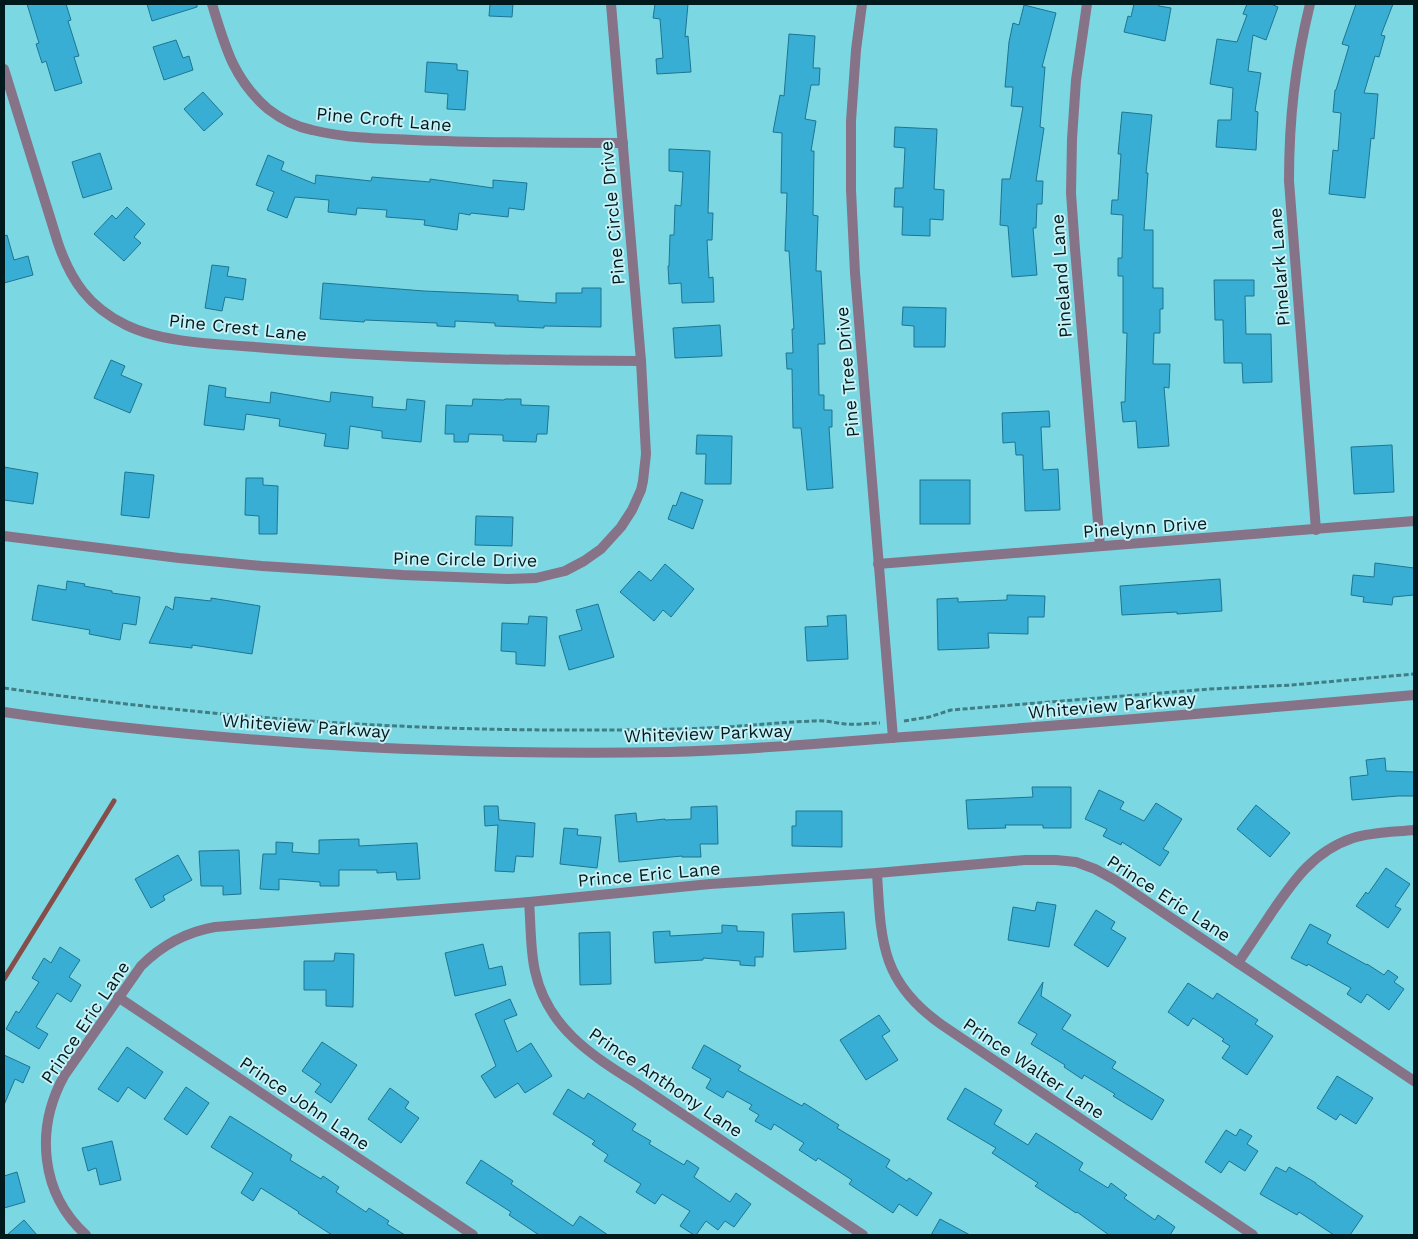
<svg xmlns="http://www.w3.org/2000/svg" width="1418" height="1239" font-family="'Work Sans',sans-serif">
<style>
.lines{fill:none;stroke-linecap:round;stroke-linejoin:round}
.stream{stroke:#864e4b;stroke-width:5}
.building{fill:#38aed5;stroke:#1e7591}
.path{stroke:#417d84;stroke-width:3;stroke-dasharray:5 2.5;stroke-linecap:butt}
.minor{stroke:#877388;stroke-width:10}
.tertiary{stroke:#877388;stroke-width:10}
.labels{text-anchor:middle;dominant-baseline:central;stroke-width:4;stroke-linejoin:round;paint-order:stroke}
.street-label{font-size:18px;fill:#00191c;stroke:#c6f1f6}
</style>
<rect width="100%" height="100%" fill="#7bd8e2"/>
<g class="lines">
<polyline class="stream" points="4,979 114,801"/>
</g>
<g class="building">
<polygon points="27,4 66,4 71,20 68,21 79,56 74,57 82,83 55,91 46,61 42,63 36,44 39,43"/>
<polygon points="147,4 197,4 197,7 152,21"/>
<polygon points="490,4 513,4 512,17 489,16"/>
<polygon points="655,4 688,4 685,37 688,36 691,72 657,74 656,59 663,58 660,19 653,18"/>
<polygon points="1134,4 1159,4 1159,6 1171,8 1165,41 1124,32 1128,16 1131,17"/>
<polygon points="1247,4 1271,4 1278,7 1266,40 1253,35 1248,71 1261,73 1255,111 1258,112 1256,150 1216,147 1218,120 1231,120 1233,88 1210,84 1217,39 1237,42 1247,15 1243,14"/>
<polygon points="1356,4 1393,4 1381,35 1385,36 1379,57 1375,56 1364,93 1378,94 1374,139 1371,138 1365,198 1329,194 1333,150 1338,151 1341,113 1333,112 1335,90 1336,90 1349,46 1342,44"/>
<polygon points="1024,5 1056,13 1042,67 1045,67 1040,127 1044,128 1036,181 1043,181 1042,204 1037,204 1036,228 1033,228 1037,275 1012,277 1008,226 1000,225 1002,179 1010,179 1023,107 1011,106 1013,87 1005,87 1009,42 1013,23 1019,25"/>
<polygon points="789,34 815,36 813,68 820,68 819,85 811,85 805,119 816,121 811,151 814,151 813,215 818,216 816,271 821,271 825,344 818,344 819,395 824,395 824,410 832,410 832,427 829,427 833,488 807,490 801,428 793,428 792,369 787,369 786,353 793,353 792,329 794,329 789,251 785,251 787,193 781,193 782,133 773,132 780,95 784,96"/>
<polygon points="176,40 183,58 189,56 193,70 164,80 153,47"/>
<polygon points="427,62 457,64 457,70 468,71 465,110 447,109 448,94 425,92"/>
<polygon points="203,92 223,114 204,131 184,109"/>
<polygon points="1122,112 1152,115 1146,173 1148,173 1144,230 1153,230 1153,288 1163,288 1163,309 1160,309 1160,333 1154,333 1153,364 1170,364 1169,388 1164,387 1169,446 1138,448 1136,421 1123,422 1121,402 1125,402 1127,333 1123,333 1123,276 1118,276 1118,258 1122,258 1123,215 1111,214 1112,200 1118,200 1121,154 1118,154"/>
<polygon points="895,127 937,129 934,189 944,190 943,220 930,219 930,236 902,235 903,207 894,207 895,188 903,188 905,148 894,147"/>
<polygon points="669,149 710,151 708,213 713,213 712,240 707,240 709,278 713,277 714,302 682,303 681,283 669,284 668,266 669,266 670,235 674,235 675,205 681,206 683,172 669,171"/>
<polygon points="100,153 112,189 83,198 72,162"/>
<polygon points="268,155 284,162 281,170 315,184 316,175 371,181 372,177 430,182 430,179 493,188 493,180 527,183 524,210 509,208 508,217 471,213 470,215 459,213 457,230 424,225 425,220 386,217 387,210 357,208 356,215 328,212 329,200 295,197 287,218 267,210 274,192 256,185"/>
<polygon points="127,207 145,224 134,237 141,243 124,261 94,234 112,215 116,219"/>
<polygon points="7,235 14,260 28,256 33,275 4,283 4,236"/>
<polygon points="212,265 229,267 227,276 246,279 243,300 225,297 222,311 205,308"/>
<polygon points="1214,280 1254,280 1254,296 1245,296 1246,334 1271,334 1272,382 1243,383 1242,363 1224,363 1223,320 1215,320"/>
<polygon points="323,283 424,291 518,295 518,301 556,303 556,293 582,293 582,288 601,288 601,327 544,326 544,328 495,326 495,323 455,321 455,327 437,326 437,323 365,320 364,322 320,319"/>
<polygon points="903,307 946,308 945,347 914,347 914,326 902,325"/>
<polygon points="720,325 722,356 675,358 673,328"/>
<polygon points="111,360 125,366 121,375 142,384 130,413 94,398"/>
<polygon points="209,385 226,388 225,397 270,403 271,392 330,402 331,392 373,397 372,407 406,410 407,399 425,401 421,442 382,438 382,431 350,426 348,449 324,446 326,434 279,426 280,419 246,414 244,430 204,425"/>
<polygon points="473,399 504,400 505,399 521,399 521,405 549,406 547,434 537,434 536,442 503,441 503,435 469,434 468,442 454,442 454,434 445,434 446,405 472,406"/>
<polygon points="1049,411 1050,427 1041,427 1043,470 1058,469 1060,510 1025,511 1023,455 1016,455 1015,442 1003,443 1002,413"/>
<polygon points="697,435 732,436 731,484 705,484 706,454 696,454"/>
<polygon points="1392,445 1394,492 1354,494 1351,447"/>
<polygon points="4,467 38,473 33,504 4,500"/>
<polygon points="125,472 154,475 149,518 121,515"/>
<polygon points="246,478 263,478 263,485 278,486 277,534 259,534 259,516 245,515"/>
<rect x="920" y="480" width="50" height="44"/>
<polygon points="681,492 703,500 693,529 668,519 673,505 676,506"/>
<polygon points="476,516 513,517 512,546 475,545"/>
<polygon points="1375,563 1414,568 1414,595 1393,597 1392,605 1363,602 1364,597 1351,595 1353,575 1374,577"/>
<polygon points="665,564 694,589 671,617 663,610 654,621 620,592 639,571 651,581"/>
<polygon points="1220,579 1222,611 1177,614 1177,612 1122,615 1120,586"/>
<polygon points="67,581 85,584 84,586 112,591 112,593 140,597 136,625 123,623 120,640 89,634 90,630 32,620 38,585 66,590"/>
<polygon points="1007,595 1045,596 1044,617 1028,617 1028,634 988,633 989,648 938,650 937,599 958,598 958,602 1007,600"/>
<polygon points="175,597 211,601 211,598 260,606 252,654 192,645 192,648 149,643 166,606 173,610"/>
<polygon points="598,604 614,657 569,670 559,636 582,630 576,610"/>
<polygon points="846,615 848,659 807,661 805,627 828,626 827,616"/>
<polygon points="529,616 547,617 545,666 516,664 516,652 501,651 502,623 528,624"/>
<polygon points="1385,758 1386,771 1414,772 1414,796 1398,796 1352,800 1350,777 1368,775 1366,760"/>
<polygon points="1032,787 1071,787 1071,828 1043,828 1043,825 1005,825 1006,828 968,829 966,800 1033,797"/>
<polygon points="1099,790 1124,802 1120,809 1144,821 1156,803 1182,819 1163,849 1169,852 1160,866 1122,842 1121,845 1103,836 1107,829 1085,819"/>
<polygon points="1256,805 1290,833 1270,857 1237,829"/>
<polygon points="484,806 498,806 499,820 535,823 533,857 516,856 514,872 495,871 498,825 485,826"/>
<polygon points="717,806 718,844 700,844 701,857 682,857 682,856 619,862 615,815 636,813 637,822 665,819 665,820 691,819 691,807"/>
<polygon points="796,811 842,811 842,847 792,846 792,826 796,826"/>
<polygon points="564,828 578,829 577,835 601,837 597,868 560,864"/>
<polygon points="359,839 359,846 417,843 420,879 397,880 396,872 377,873 377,870 339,870 339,886 320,886 320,882 279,879 279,890 260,889 263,854 276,854 276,842 293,843 292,852 319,854 319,840"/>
<polygon points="239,850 241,894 223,895 223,886 201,886 199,851"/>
<polygon points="178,855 192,880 163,896 165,900 151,908 135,879"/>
<polygon points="1386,868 1410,884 1395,906 1401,909 1388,928 1356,906 1366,892 1368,894"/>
<polygon points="1037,902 1056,905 1049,947 1008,940 1013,907 1035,911"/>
<polygon points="1096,910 1115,922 1111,929 1126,938 1108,967 1074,945"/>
<polygon points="844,912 846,949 794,952 792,914"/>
<polygon points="1310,924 1331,935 1327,943 1367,965 1367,964 1384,975 1388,970 1398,977 1394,982 1404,989 1389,1010 1367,994 1361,1003 1347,994 1351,988 1308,964 1307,966 1291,958"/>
<polygon points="722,925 737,926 737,931 764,932 763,957 755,957 755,966 740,965 740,961 703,958 703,960 655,963 653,932 670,931 670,936 722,933"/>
<polygon points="610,932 611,984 580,985 579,933"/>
<polygon points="483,944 489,969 502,966 506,985 455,996 445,953"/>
<polygon points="60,947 80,960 69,977 81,985 71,1002 57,993 36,1027 48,1034 39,1049 6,1029 16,1011 19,1013 39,982 32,978 44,958 51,963"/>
<polygon points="335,953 354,954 353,1007 326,1006 326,990 304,990 304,961 334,961"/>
<polygon points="1043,982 1041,996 1071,1015 1062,1029 1116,1062 1112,1068 1164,1100 1152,1120 1113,1096 1115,1094 1084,1075 1082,1079 1064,1067 1065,1065 1031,1044 1037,1034 1018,1023"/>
<polygon points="1188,983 1213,999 1217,993 1258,1020 1255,1024 1273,1036 1247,1075 1222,1058 1230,1046 1222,1041 1224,1039 1193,1018 1188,1026 1168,1012"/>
<polygon points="510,999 517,1015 504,1020 517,1052 531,1043 552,1076 525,1093 518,1083 495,1098 481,1076 496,1066 475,1014"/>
<polygon points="879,1015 890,1031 882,1036 898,1060 866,1080 840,1040"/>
<polygon points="322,1042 357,1065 331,1103 315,1092 321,1084 302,1071"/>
<polygon points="704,1045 741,1066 738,1070 802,1106 804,1103 839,1125 837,1128 890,1160 886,1167 907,1181 909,1178 932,1193 917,1216 899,1204 893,1213 849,1184 852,1180 818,1158 816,1161 799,1150 804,1143 774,1124 771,1130 755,1121 759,1115 749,1109 752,1105 727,1091 723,1098 706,1088 711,1079 692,1068"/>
<polygon points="127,1047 163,1072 145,1099 128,1087 118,1102 98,1089"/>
<polygon points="4,1055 30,1067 23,1083 15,1079 4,1105"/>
<polygon points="1337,1076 1373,1098 1356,1124 1340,1114 1336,1120 1317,1108"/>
<polygon points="186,1087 209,1103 187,1135 164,1119"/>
<polygon points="390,1088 409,1102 405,1108 419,1118 401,1143 368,1119"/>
<polygon points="965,1088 1002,1110 994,1124 1028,1145 1036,1133 1052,1143 1083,1163 1079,1170 1108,1188 1111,1183 1127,1195 1124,1198 1155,1220 1158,1215 1175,1227 1170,1235 1109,1235 1077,1212 1076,1213 1035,1186 1038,1183 992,1153 996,1148 947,1119"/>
<polygon points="568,1089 584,1099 588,1093 636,1124 632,1130 651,1141 649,1144 684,1165 687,1160 699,1168 694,1177 730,1202 736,1193 751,1204 734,1227 725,1221 718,1230 706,1221 696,1235 694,1235 680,1226 690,1211 662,1194 655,1204 636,1192 641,1184 604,1161 608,1155 592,1144 595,1141 553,1114"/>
<polygon points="230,1116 292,1155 290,1160 321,1179 323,1176 339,1187 336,1192 366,1212 369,1208 389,1221 387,1224 405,1235 332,1235 298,1213 299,1212 261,1188 253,1201 241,1193 253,1173 211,1147"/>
<polygon points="1240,1129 1252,1136 1247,1144 1258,1151 1245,1171 1229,1161 1221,1173 1205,1162 1226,1130 1236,1136"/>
<polygon points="112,1141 121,1180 100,1185 96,1168 88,1171 82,1148"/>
<polygon points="481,1160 513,1181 511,1184 573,1226 580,1216 608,1235 539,1235 509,1215 511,1212 466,1183"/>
<polygon points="1276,1167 1286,1172 1289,1167 1316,1183 1316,1184 1363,1216 1350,1235 1334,1235 1299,1212 1297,1215 1260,1194"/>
<polygon points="17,1172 25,1202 4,1208 4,1176"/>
<polygon points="940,1219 970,1235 931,1235"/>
<polygon points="24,1220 37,1235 7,1235"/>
</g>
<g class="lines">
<g class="path">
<path d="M4,688C190,715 379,730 567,730C620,730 674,730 726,727C756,725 785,722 815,721C825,720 835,723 845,724C857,725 869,723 880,723"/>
<polyline points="904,721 929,717 951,710 1210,689 1292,685 1414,674"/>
</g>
<g class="minor">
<path d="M212,4C225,46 233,79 268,109C281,119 297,127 312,130C345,138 380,139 414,140C484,143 553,143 623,143"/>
<polyline points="862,4 856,50 851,121 851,190 855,273 893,738"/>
<polyline points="1087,4 1076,80 1072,139 1071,193 1075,249 1100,546"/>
<path d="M1310,4C1295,65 1289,118 1289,181L1316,530"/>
<path d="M4,69L58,243C71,281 89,307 126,325C164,344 224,344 267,348C391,358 516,361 641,361"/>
<polyline points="4,536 179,558 262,566 403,575 508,579 536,578 565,571 584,561 601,549 621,527 632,510 641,490 643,481 646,454 641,361 611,4"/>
<polyline points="878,564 1414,521"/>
<path d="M877,873C881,942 881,982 942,1025L1253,1235"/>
<path d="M529,902C531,925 530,949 535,971C547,1027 591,1055 636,1083L863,1235"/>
<path d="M1238,963C1249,946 1261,929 1272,912C1294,880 1314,851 1353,838C1372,832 1394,832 1414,830"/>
<polyline points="118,997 473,1235"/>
<path d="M86,1235C40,1193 35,1129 64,1076L141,966C162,945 186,932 215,927L529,902L710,884L877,873L1025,860H1056L1076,862L1095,869L1115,880L1238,963L1414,1081"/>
</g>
<path class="tertiary" d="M4,712C123,730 244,740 364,747C466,752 568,754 670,752C748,750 826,743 904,737C1074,725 1244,710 1414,695"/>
</g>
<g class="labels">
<g class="street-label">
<text transform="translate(384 119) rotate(5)">Pine Croft Lane</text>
<text transform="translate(612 213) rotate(-95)">Pine Circle Drive</text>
<text transform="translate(1279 267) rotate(-94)">Pinelark Lane</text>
<text transform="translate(1061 276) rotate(-94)">Pineland Lane</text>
<text transform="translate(238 327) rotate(6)">Pine Crest Lane</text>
<text transform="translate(847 372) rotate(-95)">Pine Tree Drive</text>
<text transform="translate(1145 527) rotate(-4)">Pinelynn Drive</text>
<text transform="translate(465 559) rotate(1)">Pine Circle Drive</text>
<text transform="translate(1112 705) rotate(-5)">Whiteview Parkway</text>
<text transform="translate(306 726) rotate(4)">Whiteview Parkway</text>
<text transform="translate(708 733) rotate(-2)">Whiteview Parkway</text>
<text transform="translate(649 874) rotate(-5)">Prince Eric Lane</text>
<text transform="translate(1169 898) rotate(33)">Prince Eric Lane</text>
<text transform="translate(85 1022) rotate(-56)">Prince Eric Lane</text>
<text transform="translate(1034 1068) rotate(34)">Prince Walter Lane</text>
<text transform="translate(666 1082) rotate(34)">Prince Anthony Lane</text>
<text transform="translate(305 1103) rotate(34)">Prince John Lane</text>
</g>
</g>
<rect width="1418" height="1239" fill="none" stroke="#00191c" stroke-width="10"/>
</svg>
